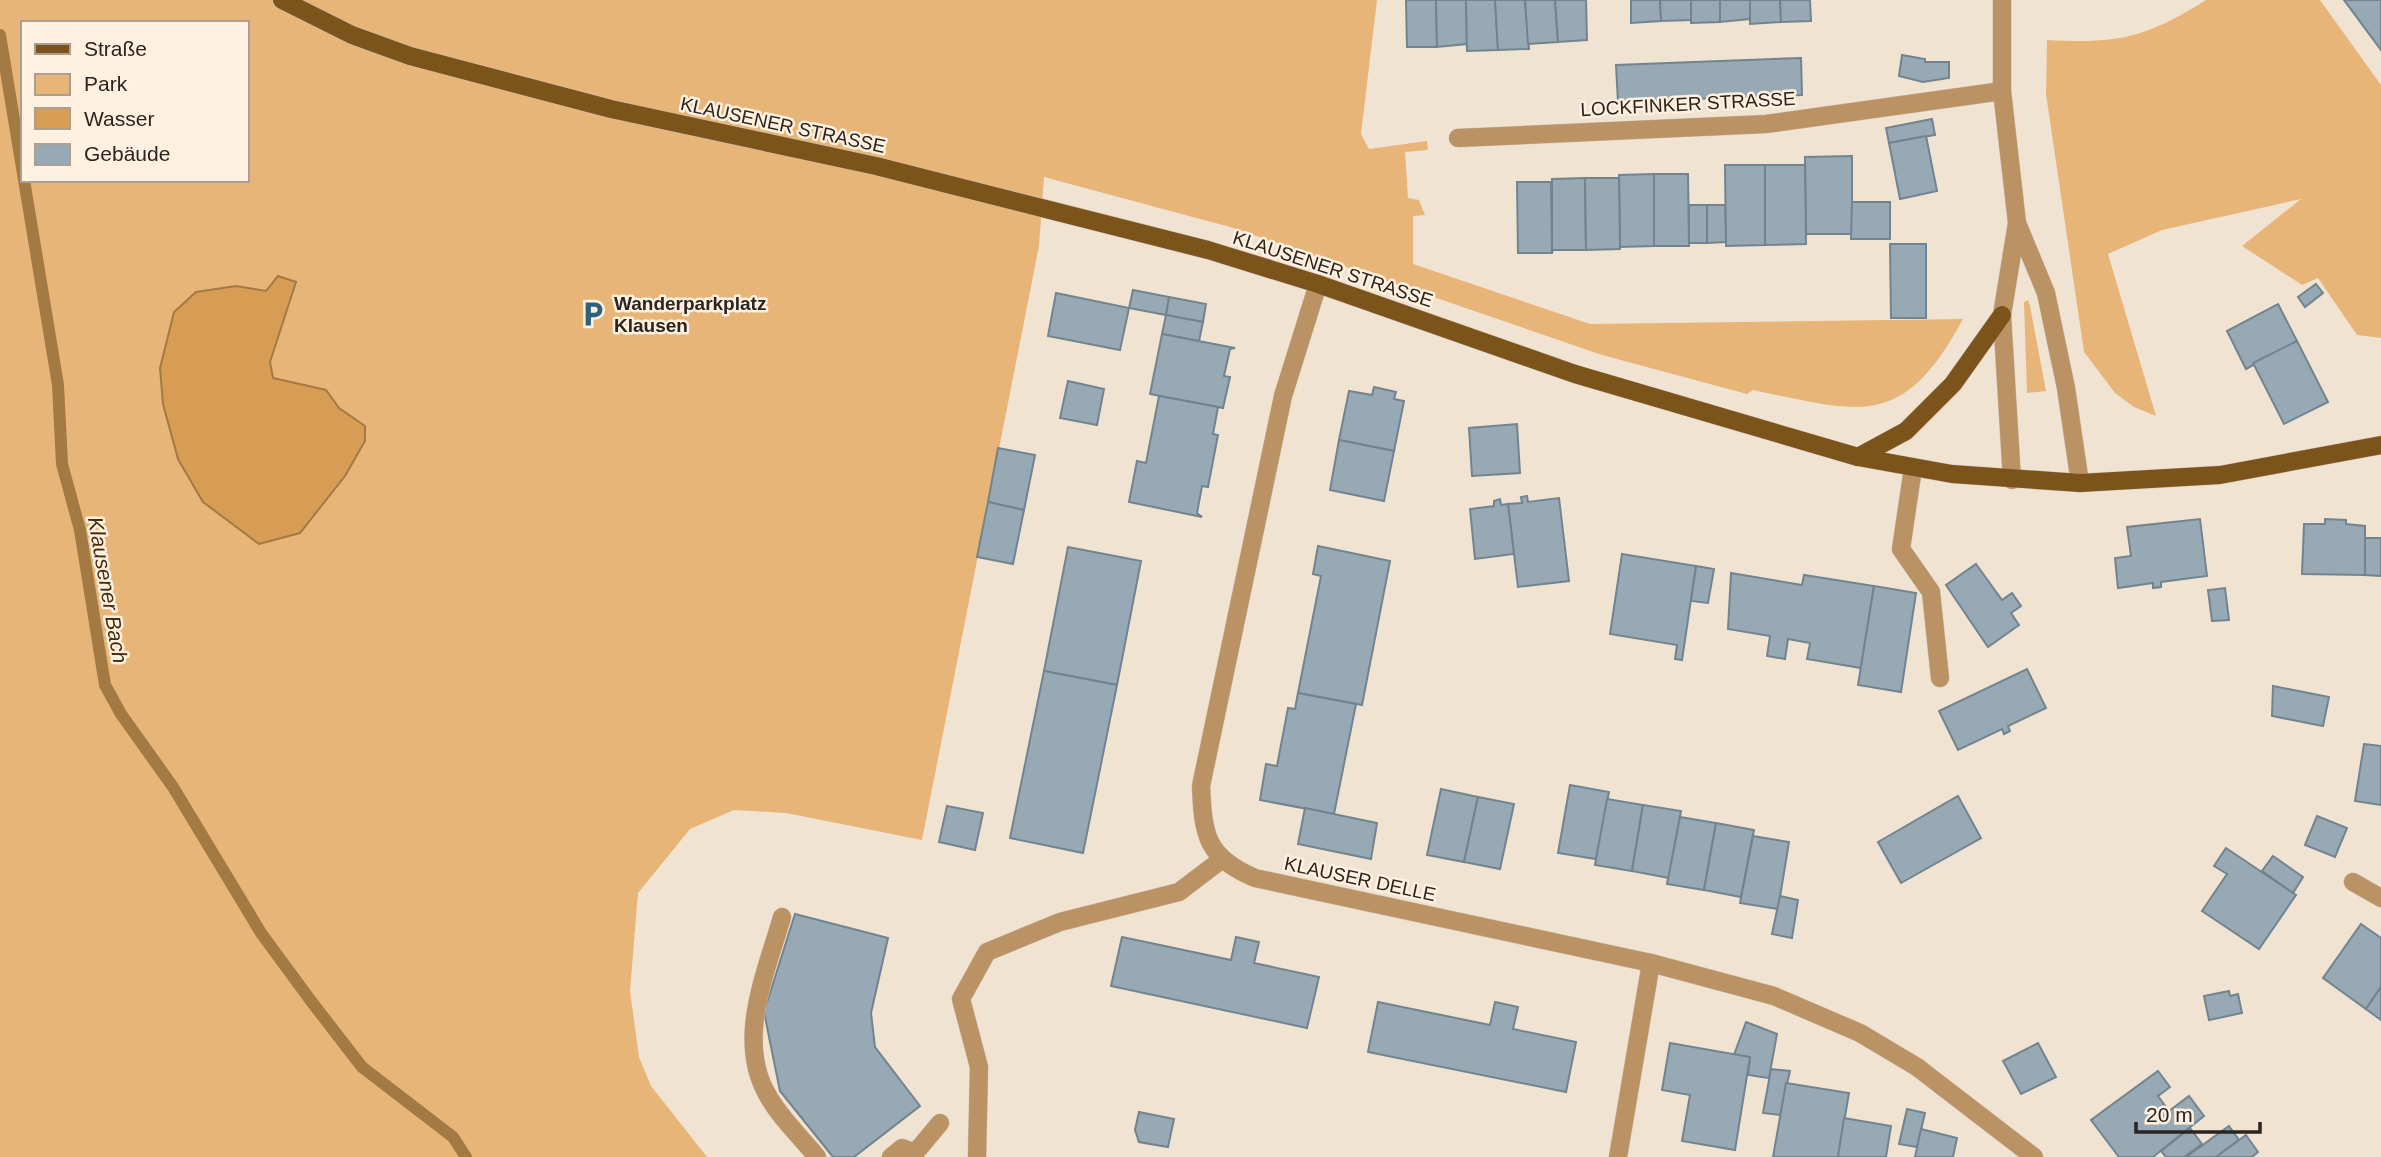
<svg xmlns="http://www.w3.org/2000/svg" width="2381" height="1157" font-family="Arial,sans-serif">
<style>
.green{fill:#e8b579;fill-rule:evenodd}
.water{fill:#d79d54;stroke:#a37944;stroke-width:2}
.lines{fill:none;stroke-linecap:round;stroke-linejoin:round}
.stream{stroke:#a37944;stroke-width:12}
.building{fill:#96a9b4;stroke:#71848f;stroke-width:2}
.minor-casing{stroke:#cdc1b2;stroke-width:19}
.major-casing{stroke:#cdc1b2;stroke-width:19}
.minor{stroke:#ba9264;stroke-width:18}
.major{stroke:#7c531b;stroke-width:18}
.labels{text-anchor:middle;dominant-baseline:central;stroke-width:5;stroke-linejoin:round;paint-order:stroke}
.street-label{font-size:19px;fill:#2a251f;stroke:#fff0df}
.poi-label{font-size:19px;font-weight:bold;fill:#2a251f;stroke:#fff0df;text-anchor:start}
.water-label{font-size:21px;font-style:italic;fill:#452d0d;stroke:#fff0df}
</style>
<rect width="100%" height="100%" fill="#f1e3d2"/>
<g class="green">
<path d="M0,0H1377L1361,134L1369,149L1427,141L1428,150L1405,152L1408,198L1419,200L1425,215L1413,216V264L1590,324L1963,319C1903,430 1862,413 1753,390L1747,394L1602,355L1230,227L1044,177L1039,246L922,840L786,813L734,810L690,829L638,893L630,991L639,1057L651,1086L707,1157H0ZM23,23H247V180H23Z"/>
<path d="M2206,0H2320L2381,85V338L2357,335L2318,278L2302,285L2242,246L2301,199L2162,230L2108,254L2156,416L2134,407L2115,393L2084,352L2046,94L2047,40C2117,44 2146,38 2206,0Z"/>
<polygon points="2028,300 2030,306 2046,391 2027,393 2024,302"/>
</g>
<polygon class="water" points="278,276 296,282 270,362 273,378 326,390 339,408 365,426 365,441 345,476 300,533 259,544 203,502 178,459 163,404 160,368 174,312 196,292 236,286 266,291"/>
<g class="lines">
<polyline class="stream" points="0,35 58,385 62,464 80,530 105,685 121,714 173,787 261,933 311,1001 362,1067 453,1137 466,1157"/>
</g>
<g class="building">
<polygon points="1406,0 1436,0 1437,47 1407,47"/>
<polygon points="1436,0 1466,0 1467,44 1437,47"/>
<polygon points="1466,0 1495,0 1498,50 1467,51"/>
<polygon points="1495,0 1525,0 1529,49 1498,50"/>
<polygon points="1525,0 1555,0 1558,42 1528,44"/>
<polygon points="1555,0 1586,0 1587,40 1558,42"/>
<polygon points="1631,0 1660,0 1661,21 1631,23"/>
<polygon points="1660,0 1691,0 1692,20 1661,21"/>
<polygon points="1691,0 1720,0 1720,22 1691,23"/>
<polygon points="1720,0 1750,0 1750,19 1720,22"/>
<polygon points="1750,0 1780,0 1781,22 1750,24"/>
<polygon points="1780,0 1810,0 1811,21 1781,22"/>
<polygon points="2344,0 2381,0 2381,50"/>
<polygon points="1902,55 1925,59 1925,62 1949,62 1949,78 1923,82 1899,76"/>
<polygon points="1801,58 1802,95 1618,102 1616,65"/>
<polygon points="1932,119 1935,135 1889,143 1886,128"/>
<polygon points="1926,136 1937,191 1900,199 1889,143"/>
<polygon points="1852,156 1852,234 1806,234 1805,157"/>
<polygon points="1725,165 1765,165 1765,245 1726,246"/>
<polygon points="1765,165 1805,165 1806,244 1765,245"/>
<polygon points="1654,174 1688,174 1689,246 1654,246"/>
<polygon points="1654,174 1654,246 1620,247 1619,175"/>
<polygon points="1585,178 1586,250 1553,250 1552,253 1552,179"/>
<polygon points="1585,178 1619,178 1620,249 1586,250"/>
<polygon points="1517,182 1551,182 1552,253 1518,253"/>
<polygon points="1852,202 1890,202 1890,239 1851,239"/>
<rect x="1689" y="205" width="18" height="38"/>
<polygon points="1707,205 1725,205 1726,242 1707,243"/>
<polygon points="1890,244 1926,244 1926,318 1891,318"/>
<polygon points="2316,284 2323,293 2305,307 2298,297"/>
<polygon points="1133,290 1169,297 1166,315 1129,308"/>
<polygon points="1056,293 1129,308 1120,350 1048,336"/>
<polygon points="1169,297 1206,304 1203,322 1166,315"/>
<polygon points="2278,304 2297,341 2246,369 2227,331"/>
<polygon points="1166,315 1203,322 1199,341 1162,334"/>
<polygon points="1162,334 1235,348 1230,349 1224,376 1230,377 1223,408 1150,394"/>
<polygon points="2297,341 2328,402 2284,424 2253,363"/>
<polygon points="1068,381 1104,389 1097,425 1060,418"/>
<polygon points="1374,387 1396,392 1394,399 1404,401 1394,451 1339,440 1349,391 1372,395"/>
<polygon points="1159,396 1218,407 1213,434 1218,435 1208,487 1202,486 1197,513 1202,517 1129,502 1137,461 1146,463"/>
<polygon points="1517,424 1520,473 1472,476 1469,428"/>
<polygon points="1339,440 1394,451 1384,501 1330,490"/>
<polygon points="998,448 1035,455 1024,510 988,502"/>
<polygon points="1527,496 1528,502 1559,498 1569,581 1518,587 1508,504 1522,503 1521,497"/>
<polygon points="1500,499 1501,505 1508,504 1514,554 1475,559 1470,509 1494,506 1494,501"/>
<polygon points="988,502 1024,510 1013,564 977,557"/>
<polygon points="2200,519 2207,576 2161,582 2161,587 2153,588 2153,583 2118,588 2115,558 2131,556 2127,527"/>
<polygon points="2325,519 2346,520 2346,524 2365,526 2365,575 2302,574 2304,524 2325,524"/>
<polygon points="2365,538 2381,538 2381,576 2365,575"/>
<polygon points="1318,546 1390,561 1362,705 1298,693 1321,576 1313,574"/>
<polygon points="1068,547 1141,561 1117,685 1044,671"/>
<polygon points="1622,554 1696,566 1682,660 1675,659 1677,645 1610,634"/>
<polygon points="1976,564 2002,600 2012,593 2021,606 2011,613 2019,625 1988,647 1946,585"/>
<polygon points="1696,566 1714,569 1708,603 1691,601"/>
<polygon points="1731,573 1802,585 1804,575 1874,586 1861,668 1807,659 1810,643 1788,639 1785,659 1767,656 1770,636 1728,629"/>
<polygon points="1874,586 1916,593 1901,692 1858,685"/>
<polygon points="2225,588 2229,620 2212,621 2208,590"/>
<polygon points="2027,669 2046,708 2008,726 2010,731 2004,734 2002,729 1958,750 1939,711"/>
<polygon points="1044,671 1117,685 1083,853 1010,838"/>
<polygon points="2273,686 2329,697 2323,726 2272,716"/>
<polygon points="1298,693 1356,704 1334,814 1260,800 1266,764 1277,766 1288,708 1295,709"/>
<polygon points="2364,744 2381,746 2381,805 2355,801"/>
<polygon points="1570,785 1609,792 1596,859 1558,853"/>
<polygon points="1441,789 1478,797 1464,862 1427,855"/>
<polygon points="1958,796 1981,838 1901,883 1878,842"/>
<polygon points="1478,797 1514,804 1500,869 1464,862"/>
<polygon points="1607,799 1643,805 1632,871 1595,865"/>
<polygon points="1643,805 1681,811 1669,878 1632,871"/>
<polygon points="947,806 983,813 975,850 939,842"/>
<polygon points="1305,808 1377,823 1371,859 1298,844"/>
<polygon points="2317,816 2347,828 2335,857 2305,845"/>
<polygon points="1680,817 1716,823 1704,890 1667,884"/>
<polygon points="1716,823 1754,830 1741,897 1704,890"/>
<polygon points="1753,836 1789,842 1778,909 1740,903"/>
<polygon points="2226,848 2296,895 2259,949 2202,911 2227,874 2214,866"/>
<polygon points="2273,856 2303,877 2293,893 2262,871"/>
<polygon points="1780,896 1798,900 1792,938 1772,934"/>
<polygon points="795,914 888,938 871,1013 875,1047 920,1106 854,1157 833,1157 780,1091 764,1012"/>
<polygon points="2361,924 2381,938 2381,987 2366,1009 2323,978"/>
<polygon points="1122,937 1231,960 1236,937 1259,942 1254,963 1319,977 1307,1028 1111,986"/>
<polygon points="2381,987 2381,1020 2366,1009"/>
<polygon points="2229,991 2230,996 2238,994 2242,1013 2209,1020 2204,996"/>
<polygon points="1378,1002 1490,1025 1495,1002 1518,1007 1513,1029 1576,1042 1566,1092 1368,1052"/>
<polygon points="1746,1022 1777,1034 1769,1078 1748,1075 1750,1057 1734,1055"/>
<polygon points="1670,1043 1750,1057 1735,1150 1682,1141 1690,1095 1662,1090"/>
<polygon points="2038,1043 2056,1077 2021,1094 2003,1061"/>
<polygon points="1771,1069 1790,1071 1780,1115 1763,1113"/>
<polygon points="2158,1071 2170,1087 2158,1096 2169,1111 2189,1096 2204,1116 2153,1157 2119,1157 2091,1120"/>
<polygon points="1786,1083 1849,1093 1838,1157 1773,1157"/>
<polygon points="1907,1109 1925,1113 1917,1147 1899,1144"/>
<polygon points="1139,1112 1174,1119 1168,1147 1139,1142 1135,1130"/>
<polygon points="1844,1118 1891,1126 1886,1157 1838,1157"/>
<polygon points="2229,1126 2239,1140 2216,1157 2186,1157"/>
<polygon points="2190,1128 2202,1144 2184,1157 2166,1157 2161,1151"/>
<polygon points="1921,1129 1957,1138 1953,1157 1915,1157"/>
<polygon points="2246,1135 2258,1152 2252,1157 2216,1157"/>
</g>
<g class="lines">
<g class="minor-casing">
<g id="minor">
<polyline points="2002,0 2002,91 2017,223 2046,293 2066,388 2080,483"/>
<polyline points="1458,138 1766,124 2002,91"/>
<path d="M1318,284L1283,396L1201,786C1203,835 1206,857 1255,878L1651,963L1774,996L1860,1033L1917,1067L2034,1157"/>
<polyline points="1913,468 1901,549 1931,592 1940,678"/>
<polyline points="2012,480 2002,315 2017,223"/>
<polyline points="2353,882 2381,898"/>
<path d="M782,917C766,973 736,1039 767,1094C779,1117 801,1137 817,1157"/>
<polyline points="891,1157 902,1148 915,1153 940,1123"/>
<polyline points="977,1157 979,1067 961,999 987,952 1060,922 1179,892 1221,860"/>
<polyline points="1618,1157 1651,963"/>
</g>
</g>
<g class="major-casing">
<g id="major">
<polyline points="282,0 352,35 410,56 611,109 876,166 1208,250 1318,284 1575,374 1858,457 1952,474 2080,483 2220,475 2381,445"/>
<polyline points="1858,457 1906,431 1953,384 2002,315"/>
</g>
</g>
<use href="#minor" class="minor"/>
<use href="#major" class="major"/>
</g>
<defs>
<g id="parking-bare" transform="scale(2.1)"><path d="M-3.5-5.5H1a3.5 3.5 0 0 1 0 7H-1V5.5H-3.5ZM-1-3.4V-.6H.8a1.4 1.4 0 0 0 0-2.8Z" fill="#2c627d" stroke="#fff0df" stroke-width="2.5" paint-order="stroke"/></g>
</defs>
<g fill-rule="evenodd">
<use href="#parking-bare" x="593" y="314"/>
</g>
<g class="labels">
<g class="street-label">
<text transform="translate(1688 104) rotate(-3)">LOCKFINKER STRASSE</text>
<text transform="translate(783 125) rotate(12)">KLAUSENER STRASSE</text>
<text transform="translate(1333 269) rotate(18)">KLAUSENER STRASSE</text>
<text transform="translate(1360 879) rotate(12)">KLAUSER DELLE</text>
</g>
<g class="poi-label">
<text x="614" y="303">Wanderparkplatz<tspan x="614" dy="22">Klausen</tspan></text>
</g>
<g class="water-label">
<text transform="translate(108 590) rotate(80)">Klausener Bach</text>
</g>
</g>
<rect x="21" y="21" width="228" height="161" fill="#fff0df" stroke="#aa9f92" stroke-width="2"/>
<rect x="35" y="44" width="35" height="10" fill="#7c531b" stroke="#aa9f92" stroke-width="2"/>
<text x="84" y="56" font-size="21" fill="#2a251f">Straße</text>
<rect x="35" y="74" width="35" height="21" fill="#e8b579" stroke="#aa9f92" stroke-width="2"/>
<text x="84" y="91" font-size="21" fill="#2a251f">Park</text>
<rect x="35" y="108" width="35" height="21" fill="#d79d54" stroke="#aa9f92" stroke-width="2"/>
<text x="84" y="126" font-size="21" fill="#2a251f">Wasser</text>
<rect x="35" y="144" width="35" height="21" fill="#96a9b4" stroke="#aa9f92" stroke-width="2"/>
<text x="84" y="161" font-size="21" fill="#2a251f">Gebäude</text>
<path d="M2136 1122v10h124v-10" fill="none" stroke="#2a251f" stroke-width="3.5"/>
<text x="2146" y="1122" font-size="21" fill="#2a251f" stroke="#fff0df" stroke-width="5" paint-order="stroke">20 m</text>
</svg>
